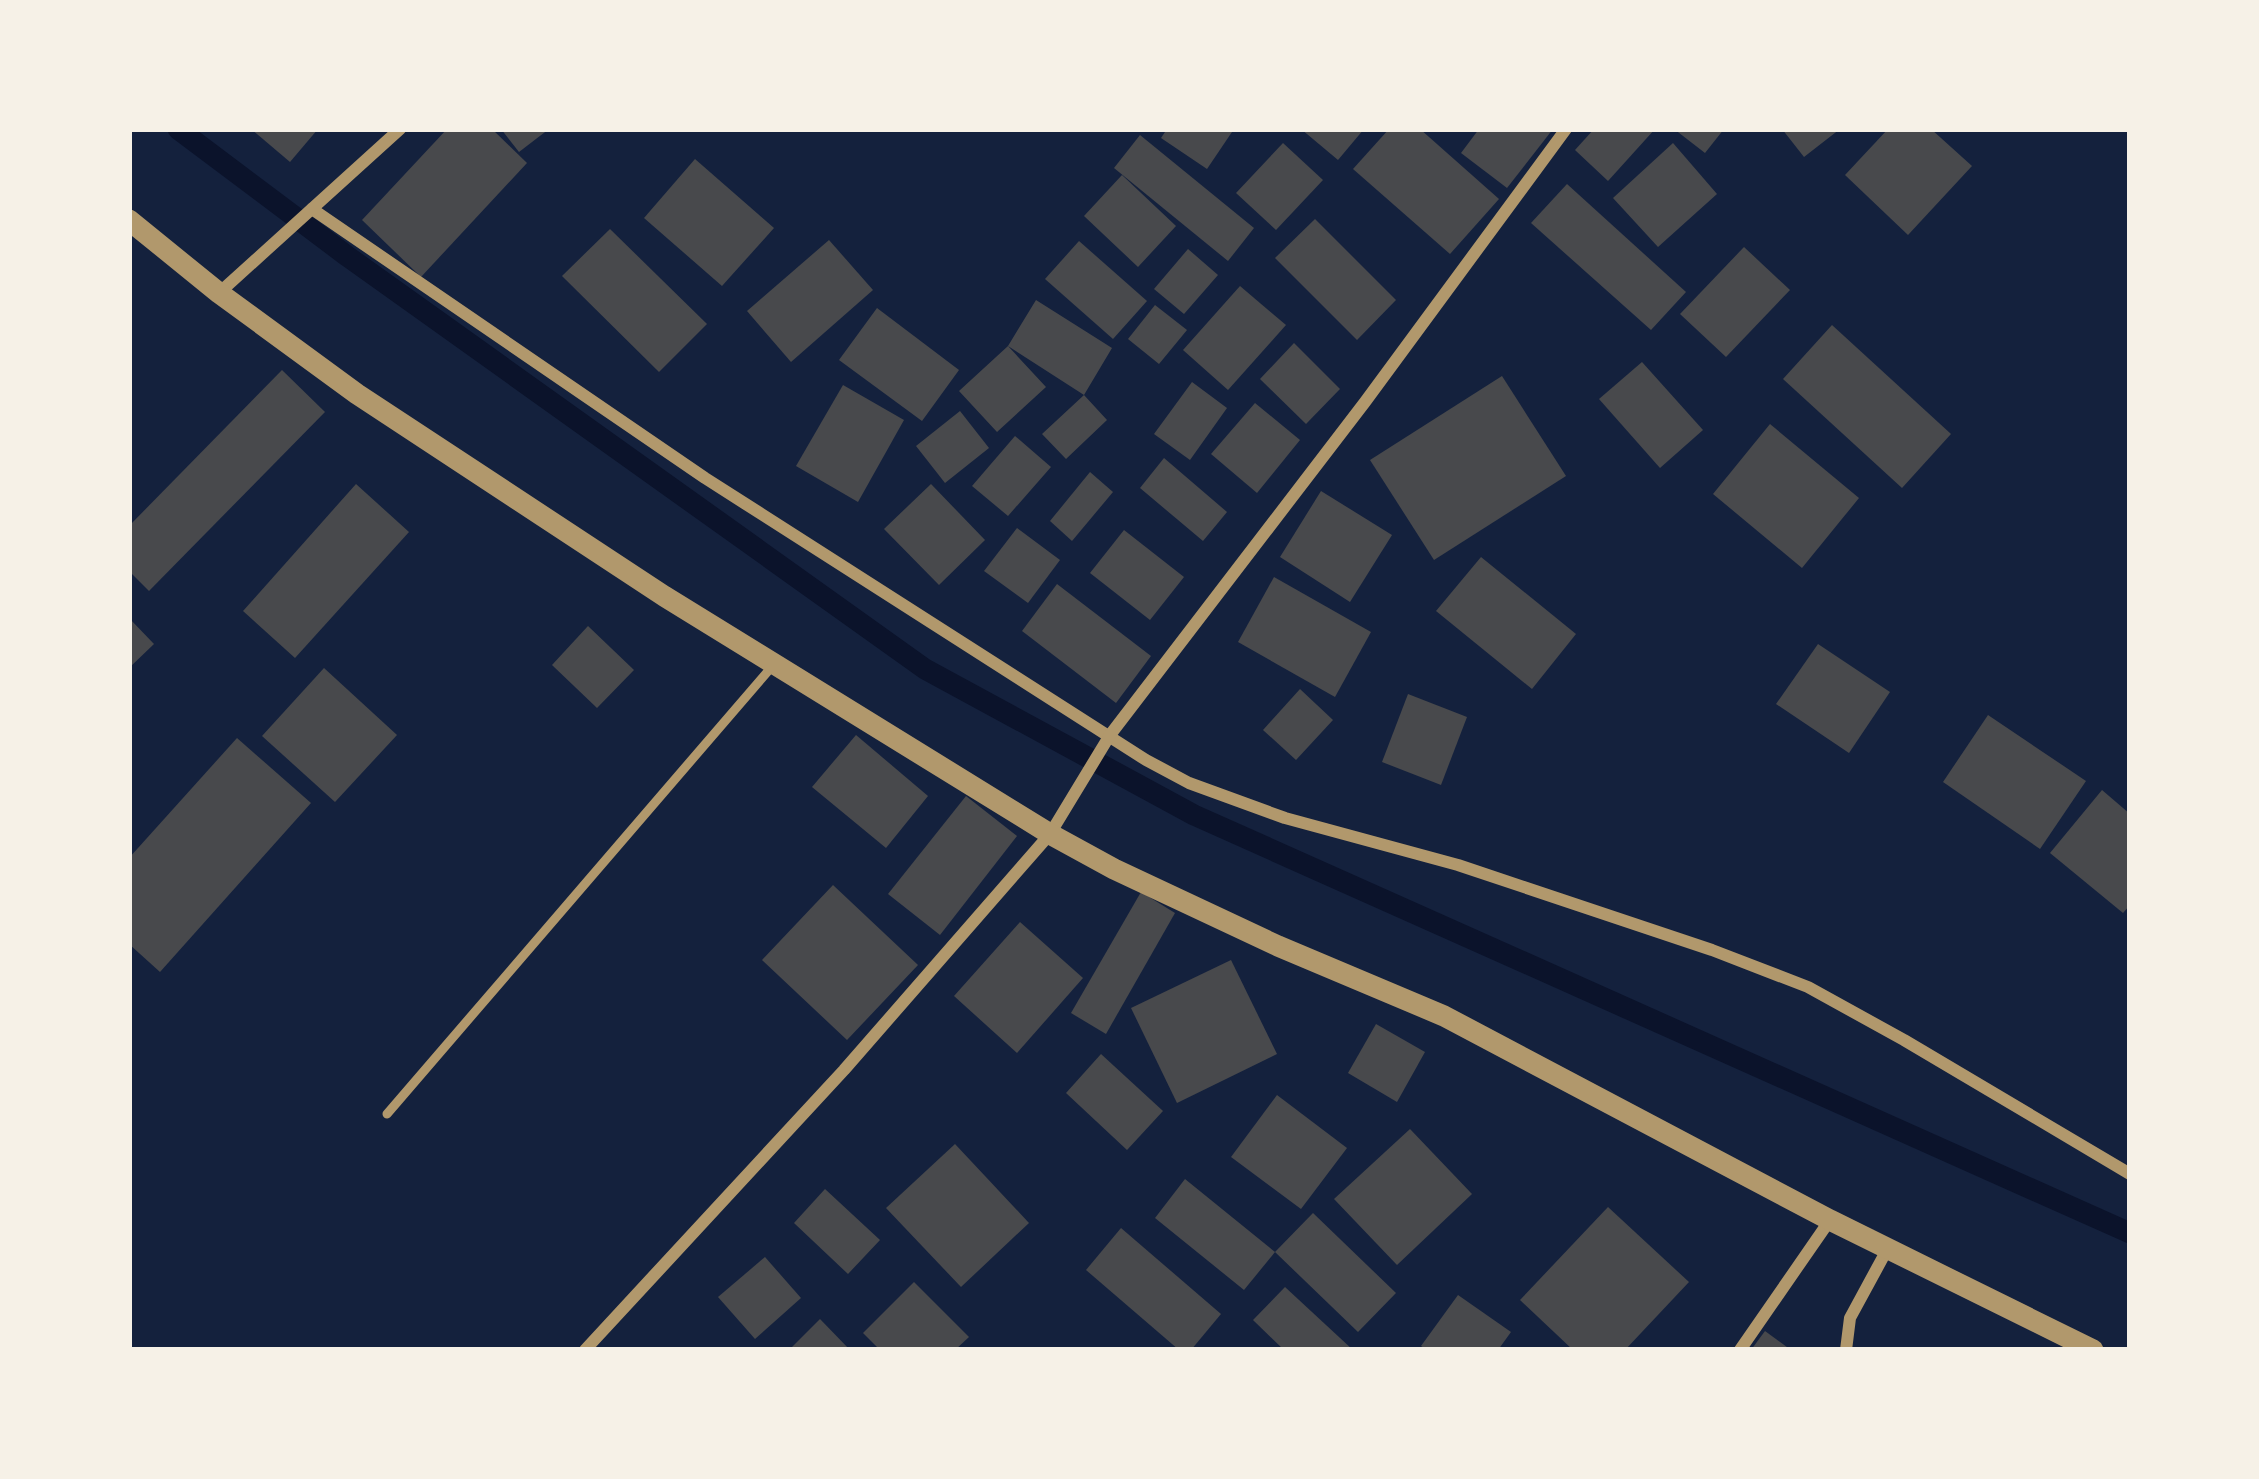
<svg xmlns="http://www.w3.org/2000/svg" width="2259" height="1479" font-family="'Golos Text',sans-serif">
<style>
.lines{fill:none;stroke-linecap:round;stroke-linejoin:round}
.stream{stroke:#0b132b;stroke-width:21}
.building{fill:#48494c}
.service{stroke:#b1986c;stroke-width:9}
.minor{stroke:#b1986c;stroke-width:12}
.tertiary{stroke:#b1986c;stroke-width:21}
</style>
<rect width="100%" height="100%" fill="#14213d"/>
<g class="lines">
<polyline class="stream" points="178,129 347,256 925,669 1194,815 2130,1233"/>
</g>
<g class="building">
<polygon points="251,129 318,129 290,162"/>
<polygon points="447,129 492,129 527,163 421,277 362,220"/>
<polygon points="501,129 549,129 519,152"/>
<polygon points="1167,129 1234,129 1207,169 1161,138"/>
<polygon points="1301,129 1364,129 1338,160"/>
<polygon points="1389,129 1420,129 1499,199 1450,254 1353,169"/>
<polygon points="1479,129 1553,129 1507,188 1461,153"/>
<polygon points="1594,129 1655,129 1608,181 1575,150"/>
<polygon points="1674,129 1724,129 1705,153"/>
<polygon points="1782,129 1840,129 1804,157"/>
<polygon points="1888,129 1931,129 1972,166 1908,235 1845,175"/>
<polygon points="1140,135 1254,228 1228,261 1114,168"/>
<polygon points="1283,143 1323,180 1276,230 1236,193"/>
<polygon points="1673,143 1717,194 1658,247 1613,198"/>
<polygon points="695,159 774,228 722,286 644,218"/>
<polygon points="1122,175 1176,226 1138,267 1084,216"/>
<polygon points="1567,184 1686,292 1651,330 1531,223"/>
<polygon points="1315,219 1396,300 1357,340 1275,258"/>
<polygon points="610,229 707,324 659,372 562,276"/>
<polygon points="829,240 873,290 791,362 747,311"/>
<polygon points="1079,241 1147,301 1113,339 1045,279"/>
<polygon points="1744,247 1790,290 1726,357 1680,314"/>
<polygon points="1188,249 1218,275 1184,314 1154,289"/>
<polygon points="1240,286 1286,325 1228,390 1183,350"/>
<polygon points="1036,300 1112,348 1084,395 1107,420 1066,459 1042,434 1084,395 1008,346 1046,387 997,432 959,391 1008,346"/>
<polygon points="1155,305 1187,330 1159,364 1128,339"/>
<polygon points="877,308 959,370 922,421 839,360"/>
<polygon points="1832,325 1951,434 1902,488 1783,379"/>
<polygon points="1294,343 1340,389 1306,424 1260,379"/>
<polygon points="1642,362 1703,430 1660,468 1599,399"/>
<polygon points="282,370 325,412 149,591 129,571 129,526"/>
<polygon points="1502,376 1566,476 1434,560 1370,460"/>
<polygon points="1192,382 1227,408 1190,460 1154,434"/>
<polygon points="843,385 904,420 858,502 796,466"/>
<polygon points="1255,403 1300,440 1257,493 1211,454"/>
<polygon points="960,411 989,448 945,483 916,446"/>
<polygon points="1770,424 1859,498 1802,568 1713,494"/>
<polygon points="1015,436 1051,467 1008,516 972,486"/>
<polygon points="1164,458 1227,512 1203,541 1140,488"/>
<polygon points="1090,472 1113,492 1072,541 1050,521"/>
<polygon points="356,484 409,532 295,658 243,611"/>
<polygon points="931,484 985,540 939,585 884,529"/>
<polygon points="1321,491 1392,535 1350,602 1280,557"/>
<polygon points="1017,528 1060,560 1028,603 984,571"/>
<polygon points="1124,530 1184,577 1150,620 1090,573"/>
<polygon points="1481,557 1576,634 1532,689 1436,611"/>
<polygon points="1274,577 1371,632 1335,697 1238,642"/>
<polygon points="1057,584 1151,656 1116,703 1022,631"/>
<polygon points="129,618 154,644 129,668"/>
<polygon points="588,626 634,670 597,708 552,665"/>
<polygon points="1818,644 1890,692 1849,753 1776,704"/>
<polygon points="324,668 397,735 335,802 262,736"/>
<polygon points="1300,689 1333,720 1296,760 1263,730"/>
<polygon points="1408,694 1467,717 1441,785 1382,762"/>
<polygon points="1988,715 2086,781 2040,849 1943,782"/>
<polygon points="856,735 928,796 886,848 812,787"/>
<polygon points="237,738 311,803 160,972 129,944 129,858"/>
<polygon points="2102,790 2130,814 2130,905 2123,913 2050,853"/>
<polygon points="966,796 1017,836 940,935 888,894"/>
<polygon points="833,885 918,965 847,1040 762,960"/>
<polygon points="1141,892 1175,913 1106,1034 1071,1013"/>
<polygon points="1020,922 1083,978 1017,1053 954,996"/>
<polygon points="1231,960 1277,1054 1177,1103 1131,1008"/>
<polygon points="1376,1024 1425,1052 1397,1102 1348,1073"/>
<polygon points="1101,1054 1163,1111 1127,1150 1066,1093"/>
<polygon points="1277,1095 1347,1148 1301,1209 1231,1157"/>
<polygon points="1410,1129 1472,1194 1397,1265 1334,1199"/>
<polygon points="955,1144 1029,1223 961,1287 886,1208"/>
<polygon points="1185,1179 1275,1252 1244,1290 1155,1218"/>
<polygon points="825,1189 880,1240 848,1274 794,1223"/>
<polygon points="1608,1207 1689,1282 1625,1350 1573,1350 1520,1300"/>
<polygon points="1313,1213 1396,1293 1358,1332 1275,1252"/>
<polygon points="1121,1228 1221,1314 1191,1350 1179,1350 1086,1270"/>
<polygon points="765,1257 801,1298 755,1339 718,1297"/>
<polygon points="914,1282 969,1337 955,1350 880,1350 863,1333"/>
<polygon points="1285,1287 1353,1350 1284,1350 1253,1320"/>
<polygon points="1458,1295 1511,1332 1498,1350 1427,1350 1421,1346"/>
<polygon points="820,1319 850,1350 789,1350"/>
<polygon points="1765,1331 1791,1350 1751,1350"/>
</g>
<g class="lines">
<polyline class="service" points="387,1114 775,663"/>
<g class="minor">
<polyline points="312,209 705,478 1146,760 1189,783 1285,818 1458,865 1712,950 1808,987 1904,1040 2130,1174"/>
<polyline points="219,293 400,129"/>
<polyline points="585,1350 844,1070 1050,834 1110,735 1365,402 1566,129"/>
<polyline points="1740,1350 1830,1220"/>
<polyline points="1846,1350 1850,1318 1888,1248"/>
</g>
<polyline class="tertiary" points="129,220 219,293 357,394 664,596 1050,834 1114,869 1278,946 1444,1016 1830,1220 2093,1350"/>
</g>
<rect width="2259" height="1479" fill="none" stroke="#f6f1e7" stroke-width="264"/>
</svg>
